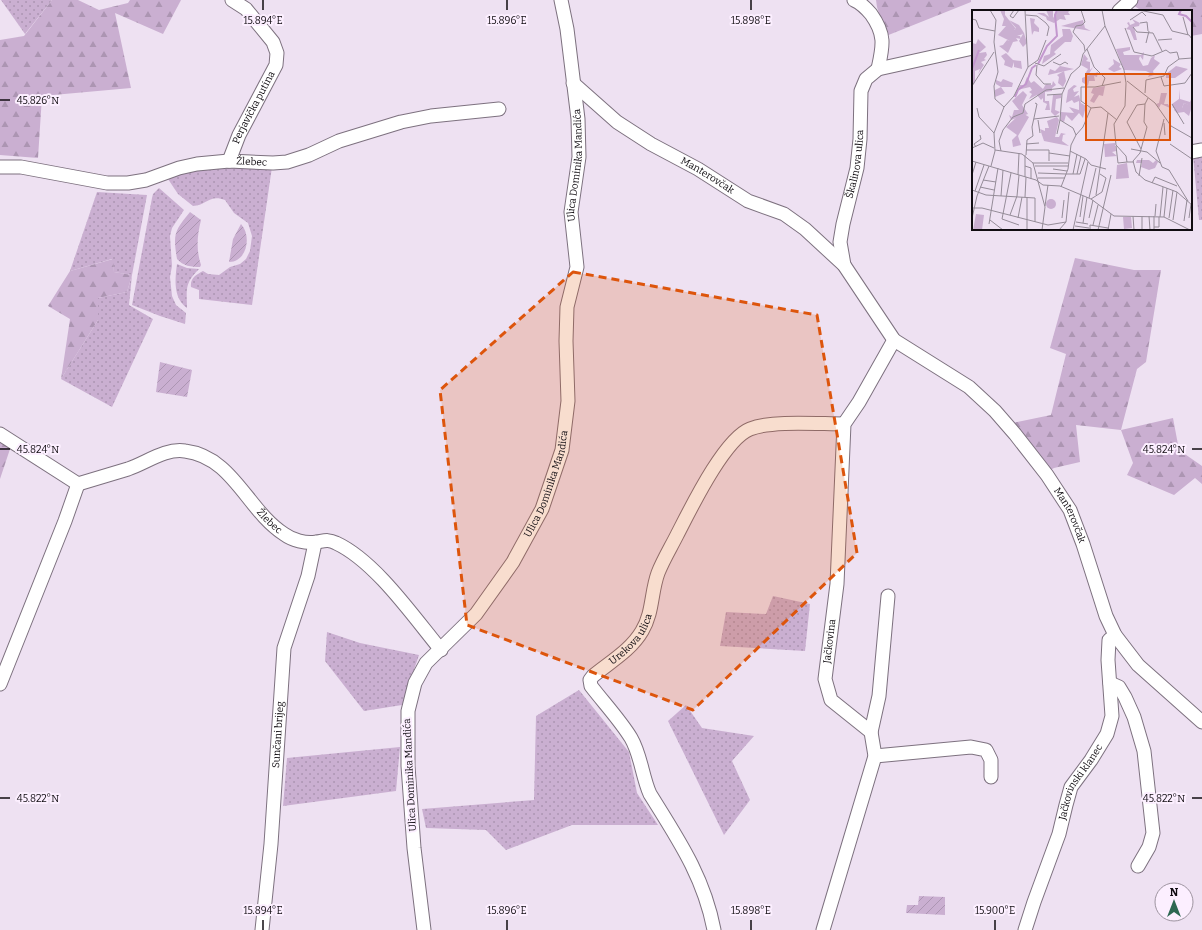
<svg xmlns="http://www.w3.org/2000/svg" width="1202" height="930" font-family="Bitter,serif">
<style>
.grass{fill:url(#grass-dots)}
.forest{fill:url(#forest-firs)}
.garden{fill:url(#garden-furrows)}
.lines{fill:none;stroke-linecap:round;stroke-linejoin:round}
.minor-casing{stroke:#7d717f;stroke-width:15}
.minor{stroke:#fff;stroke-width:13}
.marked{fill:#dd550c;fill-opacity:0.2;stroke:#dd550c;stroke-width:3;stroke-dasharray:8 5;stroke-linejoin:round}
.ticks{fill:none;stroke:#100c11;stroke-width:1.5}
.labels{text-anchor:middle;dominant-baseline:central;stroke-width:4;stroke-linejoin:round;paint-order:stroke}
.street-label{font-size:10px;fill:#100c11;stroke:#fcefff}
.inset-river{fill:none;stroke:#c397ce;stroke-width:2}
.inset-road{fill:none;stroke:#958c98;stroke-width:1}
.view{fill:#dd550c;fill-opacity:0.15;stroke:#dd550c;stroke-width:2}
.inset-edge{fill:none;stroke:#100c11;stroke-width:2}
.ticks-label{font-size:10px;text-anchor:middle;fill:#100c11;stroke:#fcefff;stroke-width:4;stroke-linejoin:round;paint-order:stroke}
</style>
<defs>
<pattern id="grass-dots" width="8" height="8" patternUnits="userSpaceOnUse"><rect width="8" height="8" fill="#caafd1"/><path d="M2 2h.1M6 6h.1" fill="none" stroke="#ac95b2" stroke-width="1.8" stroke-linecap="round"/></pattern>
<pattern id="forest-firs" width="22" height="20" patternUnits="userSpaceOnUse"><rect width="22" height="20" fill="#caafd1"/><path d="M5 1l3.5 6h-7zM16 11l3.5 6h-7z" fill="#ac95b2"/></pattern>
<pattern id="garden-furrows" width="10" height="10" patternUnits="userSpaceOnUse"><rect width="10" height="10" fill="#caafd1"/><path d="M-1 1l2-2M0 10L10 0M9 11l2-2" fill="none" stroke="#ac95b2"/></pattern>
</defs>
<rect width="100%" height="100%" fill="#eee1f2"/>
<g class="grass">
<polygon points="1,0 52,0 25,34"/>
<polygon points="1202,154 1202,220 1199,220 1193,155"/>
<path d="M213,167H272L252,305L199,299V290L191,287C190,278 196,275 203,271L208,274L219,275L230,267L240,264L246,259L250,251L252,236L248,223L234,213L225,200C209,194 206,206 193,206L178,194L168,179L172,175Z"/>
<polygon points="159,188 184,210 172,228 170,236 172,266 170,277 172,296 176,305 186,313 185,324 160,316 132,305 152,198 153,194"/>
<polygon points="97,192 147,195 132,275 129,305 153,319 112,407 61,379 98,320 98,298 127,292 132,275 114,272 112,259 70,271"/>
<path d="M177,264L187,268L199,269C184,284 187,289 187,308C173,298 175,279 177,264Z"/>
<polygon points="773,596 810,604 805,651 720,646 726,612 766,614"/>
<polygon points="327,632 360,643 419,655 402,705 364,711 325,661"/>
<polygon points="579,690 629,752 637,793 658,825 572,825 506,850 486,830 426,828 422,809 534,800 536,716"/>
<polygon points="686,705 702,728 754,736 732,761 750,800 724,835 668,721"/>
<polygon points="400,747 396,791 283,806 287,758"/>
</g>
<g class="forest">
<polygon points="52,0 78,0 99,10 128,3 130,0 181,0 163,34 115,13 131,88 42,96 38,158 0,155 0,40 24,36"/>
<polygon points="876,0 971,0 971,2 886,36 877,7"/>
<polygon points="1137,0 1202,0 1202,34 1191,36 1191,11 1142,11 1133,5"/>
<polygon points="1075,258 1134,270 1161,270 1146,362 1137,369 1121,430 1173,418 1179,450 1202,466 1202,484 1195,478 1174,495 1127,475 1133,463 1121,430 1076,425 1080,462 1054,468 1043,474 1002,425 1051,415 1066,354 1050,348"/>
<polygon points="113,259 114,272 132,275 127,292 98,298 98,320 61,379 70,319 48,306 70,271"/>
<polygon points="0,442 10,449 0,479"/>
</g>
<g class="garden">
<path d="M190,212L201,220C197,236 196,250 201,265L200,267C191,267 183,266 177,259C173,235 174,231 190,212Z"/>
<path d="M241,224C252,236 247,262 229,262L233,239Z"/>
<polygon points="160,362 192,370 187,397 156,392"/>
<polygon points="919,896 945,897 945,915 906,913 907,905 918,905"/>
</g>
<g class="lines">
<g class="minor-casing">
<g id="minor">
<path d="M854,0C861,3 866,8 871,14C886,35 883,46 878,69"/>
<polyline points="1119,11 1131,0"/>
<path id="s1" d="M573,83L617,122L651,144L698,169L748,201L784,214L805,229L844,265L894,340L969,387L995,411L1015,434L1047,475L1070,510L1083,544L1106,616L1115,635L1138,665L1202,722"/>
<polyline points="1191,152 1202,150"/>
<path id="s2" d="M229,161L239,135L276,65L277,53L273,42L246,9L232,0"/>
<path id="s3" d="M0,167H21L107,183H128L146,180L179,168L197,164L229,161L273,163L287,162L309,155L339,141L401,122L431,116L499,109"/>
<path id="s4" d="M844,265L840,242L843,224L857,168L860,139L861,91L866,79L878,69L973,48"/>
<path id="s5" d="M0,434L78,484C95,479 111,474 128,469C146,463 165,448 185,451C233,457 247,510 284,534C292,540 306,544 316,542C324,541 328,539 336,543C375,561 413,616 441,650"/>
<polyline points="1110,683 1119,687 1125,697 1134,717 1144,751 1153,833 1149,847 1138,866"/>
<polyline points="0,684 65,521 78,484"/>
<polyline points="871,732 879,696 888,596"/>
<polyline points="875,756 971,747 986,750 991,760 991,777"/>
<path id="s6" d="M262,930L271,844L284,648L308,576L315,543"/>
<path id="s7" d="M424,930L414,848L408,766V711L415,683L426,663L476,614L513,562L542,509L562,450L568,401L566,341L567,307L577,267L571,212L579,157L578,119L567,29L561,0"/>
<path id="s8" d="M714,930C704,877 678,839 650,794C642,776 641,755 631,738C620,720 604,703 591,686L590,680L593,676C610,662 631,650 642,631C653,613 651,592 658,573C663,560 671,547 677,535C690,510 724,439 750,429C773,420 818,424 844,424"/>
<path id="s9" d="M823,930L875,756L871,732L831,700L825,679L837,584L844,424L859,402L894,340"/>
<path id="s10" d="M1025,930L1034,902L1059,834L1066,805L1071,787L1091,760L1107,734L1112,716L1108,660L1109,640L1115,635"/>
</g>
</g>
<use href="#minor" class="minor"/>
</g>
<path class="marked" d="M573,272L817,315L857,553L693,710L467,625L440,390Z"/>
<path class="ticks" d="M263,0V10M507,0V10M751,0V10M0,100H10M0,449H10M1192,449H1202M0,798H10M1192,798H1202M263,920V930M507,920V930M751,920V930M995,920V930"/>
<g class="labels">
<g class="street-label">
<text stroke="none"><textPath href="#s2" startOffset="59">Perjavička putina</textPath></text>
<text stroke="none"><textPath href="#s3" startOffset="256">Žlebec</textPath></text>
<text stroke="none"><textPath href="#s4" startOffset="103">Škalinova ulica</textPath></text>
<text stroke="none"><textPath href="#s7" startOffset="815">Ulica Dominika Mandića</textPath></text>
<text stroke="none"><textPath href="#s1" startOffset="164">Manterovčak</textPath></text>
<text stroke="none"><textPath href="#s7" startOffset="491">Ulica Dominika Mandića</textPath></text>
<text stroke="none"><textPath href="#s1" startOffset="672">Manterovčak</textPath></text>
<text stroke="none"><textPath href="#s5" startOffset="318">Žlebec</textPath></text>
<text stroke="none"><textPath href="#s8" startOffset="341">Urekova ulica</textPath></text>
<text stroke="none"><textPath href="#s9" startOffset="317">Jačkovina</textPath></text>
<text stroke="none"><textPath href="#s6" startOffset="196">Sunčani brijeg</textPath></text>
<text transform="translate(410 775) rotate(-93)">Ulica Dominika Mandića</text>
<text stroke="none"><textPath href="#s10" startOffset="159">Jačkovinski klanec</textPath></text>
</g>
</g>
<g transform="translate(972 10)">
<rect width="220" height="220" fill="#eee1f2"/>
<path d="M28,0H33V5L44,19H42L51,24L45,26H48L49,29L44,28L46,31L41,32L36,43L27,36L31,35L35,30L38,31L26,25L34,16H30L32,9ZM58,8L63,9L62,13L67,18V22L62,21L60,25ZM34,43L41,50L49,51L50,59L42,57V52L40,58L32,55L33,51L29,46ZM112,44L116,49L114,51L118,52V60L121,57L115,67L113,64L116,59L109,55ZM141,49L149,54L147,57L150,59L142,62L136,59L142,54ZM92,61L94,71L91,77L86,73L87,67L85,65ZM31,69L41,73L40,77H29L33,83L23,87V80L29,77L24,74V70L29,72ZM133,76L131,86L127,85L122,93L118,91L122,84L119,83L121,78ZM212,93L220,96L217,106L212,102L205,103L202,100L203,98H210ZM52,104L57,107L46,126L49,135L41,137L40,130L45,125L34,117L47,105ZM143,133L144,141L140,142L145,146L133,147L132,134ZM165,150H177L181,153L184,150L186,152L183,158L177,160L169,157L170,153H164ZM155,153L157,168L144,169L145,155Z" fill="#caafd1"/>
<path d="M74,0H81V8L86,0H99L96,2L98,5H92L94,10L88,9L82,13L75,10L74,7L65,3H72L77,7ZM160,9L168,13L167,16L162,17L165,30H162L158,20L154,19L157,16L155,13L157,12L158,15L163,13ZM37,10L47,15L52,23L55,33L51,37L47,31L51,24L42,21L44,18ZM111,10L113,18L119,21L89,16ZM90,19H98L101,26L99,32H93L82,42L84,44L70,54L72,46L78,44L79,35L91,26ZM6,29L14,37L7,43L14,42L15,45L12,49L14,50L9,52L12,55L6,64L8,59L3,61V73L0,75V33L4,34ZM158,37V40L151,42L152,45H169L172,42L171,50L168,46L167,49L171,56L176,55L179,48L183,45L182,49L188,53L181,61L182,65L176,67L178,63L174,61L152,60L144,39ZM88,56L102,59L76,65L78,59L83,61ZM204,56L216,59L203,68H194V64ZM126,62L125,67L122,66L123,71H117L116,76L110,72V68ZM55,67L59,73L62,71L71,79L74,74L80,75L81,71L84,75L80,78V81L73,82V91H77L78,100H73L75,94L71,92V88L69,90L65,85L57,89L60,84L57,82L60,80L58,77L45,80L48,75H52ZM102,75L105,76L101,79L102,82L107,81L102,87L107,85L109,93L114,96L111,108L107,103L100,111L94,105L92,112L88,110L89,102L102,103L97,97L107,100V91L102,93L100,90L94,93L96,80ZM208,79V89L218,92L220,87V97L212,93L210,98H201L200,94L207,89ZM51,81L55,85L50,95L56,104L39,110L37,105L40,107L42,100H47L40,91ZM189,83H195L192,94H196L198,98L189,94L187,98L184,94L187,93ZM89,84V88L84,89L83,100L88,102L83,106L79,102L81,85ZM85,107L87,110L83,127H87L89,123L94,124L91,125L90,131L97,136L72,131L68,119L73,121V118H77L75,111Z" fill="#caafd1"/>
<path d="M74 194a5 5 0 1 1 10 0a5 5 0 1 1-10 0Z" fill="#caafd1"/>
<path d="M4,204L12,205L10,220H1ZM151,207H159L160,218L152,219Z" fill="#caafd1"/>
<path class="inset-river" d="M209,0L207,4L214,6L220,12M66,54L75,36L85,26L83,5L85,0M0,59L7,40M43,87L46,80L54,74L60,58L64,55"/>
<path class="inset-road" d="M18,0L24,10L22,32L26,62L22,76L23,89L32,97M42,0L38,6L41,8L47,0M109,0L113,12L110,15L104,16L101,22L112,35L113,41M130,0L133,16L152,60L154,73L153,96L142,114L144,135L154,146L155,152H162M167,0L191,5L200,21L217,25L220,29M54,5L65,6L74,13L77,17L75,26M211,7L216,25M0,9L4,10L7,18L23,21M158,10L170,2L174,6M168,13L175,12L176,21M161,17L165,22L181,23L190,41M153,18L162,42L180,46L194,40L198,43L205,42L207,49L220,48M186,30L200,29M174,33L177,21M115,39L122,57L133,68L130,76M81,52L88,55L93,52L96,54M63,53L72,56L89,44M65,55L64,65L72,74H79M56,57L66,50L74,30M189,67L192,76L213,73L220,63M155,71L183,93L199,116L220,128M0,76L22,42M173,83L174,70L192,66L196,57L207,49M75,85L90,84M176,88L173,94L172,112L175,117L168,143L161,151L164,162L173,170L205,182L220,195M200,94L212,114M32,97L42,86L56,57L53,0M5,98L7,107L22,123M119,98L109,91V77H123L149,72M119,98L129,97L145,110M62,109L87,106M192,109L184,141L190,157L197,160L216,191M66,110L68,123M192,113L193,125M85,124L88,110M104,125L111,117L119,98M54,134L67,133M198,134L220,149M144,136L146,153L155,152M4,137L2,134L9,129L8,125M0,138L11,133L22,138M159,139L175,142L188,153M169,139L155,112L165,95L173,94M23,140L50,144L61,153L73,197L70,220M54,140H77V151M29,141L27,131L31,120L41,107L51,103L53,94L74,80L92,78M98,141L114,149L119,155L134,159M77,143L98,146M54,145L55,130L61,126L60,117L65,94L63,93M0,151L64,170L71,175L88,176L119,189L142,206L192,207L218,220M61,153H96M19,156L23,141L22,123L32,97M53,156L59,158V169M63,156H96M81,159L95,161M39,163L30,209L47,215M66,163L94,164M94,164H108L113,149M101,164L105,144M105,164L109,146M0,165L4,152M46,165L47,143M167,166L170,148M53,167V145M66,168H93M11,170L24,172M180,173L183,167L205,176M8,177L22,180M89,177L96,159L99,135L104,125L101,118L88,110L90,84L99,64L108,56L111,44L133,16M0,180L14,185L63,188V212M3,181L12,155M124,185L136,103M29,186L31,160M53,187L54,167M117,188L124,158M119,189L130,182L134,168L128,164M73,196L76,175M0,198H10L76,215L94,212M38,205L45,186L47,165M161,206L162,220M170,206V220M177,206L178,220M182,206V220M183,206L184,194M108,207L111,186M188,207L191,177M192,207L195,178M0,208L5,186L17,156M46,208L50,187M90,208L92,190M117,208L121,190M197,208L201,180M217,208L219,194M18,210L31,220M201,210L205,182M212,211L215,190M104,212L116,214M111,213L115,187M17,214L26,158M121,215L126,195M103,216L117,218M182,217H187V207M55,220V187M87,220L94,212L97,182M101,220L116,152M118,220V215L136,218M126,220L139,165M136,220L139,204"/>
<path class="view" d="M114,64H198V130H114Z"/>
<rect width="220" height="220" class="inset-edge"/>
</g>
<g class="ticks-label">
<text x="263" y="24">15.894°E</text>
<text x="507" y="24">15.896°E</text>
<text x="751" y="24">15.898°E</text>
<text x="38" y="104">45.826°N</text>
<text x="38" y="453">45.824°N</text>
<text x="1164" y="453">45.824°N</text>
<text x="38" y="802">45.822°N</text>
<text x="1164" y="802">45.822°N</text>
<text x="263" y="914">15.894°E</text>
<text x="507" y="914">15.896°E</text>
<text x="751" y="914">15.898°E</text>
<text x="995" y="914">15.900°E</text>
</g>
<g transform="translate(1174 902)"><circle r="19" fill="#fcefff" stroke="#9e94a0"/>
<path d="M0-3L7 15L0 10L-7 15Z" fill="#2e6852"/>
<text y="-6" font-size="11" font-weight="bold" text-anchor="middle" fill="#100c11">N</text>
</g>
</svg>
